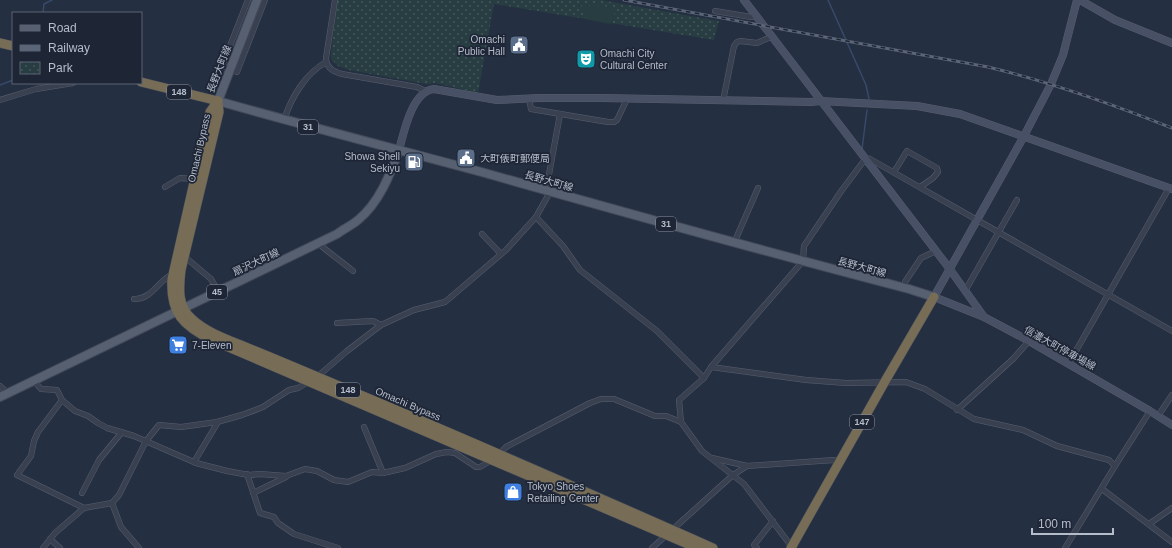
<svg xmlns="http://www.w3.org/2000/svg" width="1172" height="548" font-family="Arial,'Noto Sans JP',sans-serif">
<style>
.park{fill:url(#park-dots)}
.pitch{fill:#273d42}
.lines{fill:none;stroke-linecap:round;stroke-linejoin:round}
.stream{stroke:#384969;stroke-width:1.5}
.street-casing{stroke:#575f6e;stroke-width:6}
.secondary-casing{stroke:#575f6e;stroke-width:8}
.primary-casing{stroke:#424a5a;stroke-width:10}
.highway-casing{stroke:#414958;stroke-width:10}
.street{stroke:#394151;stroke-width:5}
.secondary{stroke:#475064;stroke-width:7}
.primary{stroke:#576071;stroke-width:8}
.highway{stroke:#776c56;stroke-width:9}
.rail-casing{stroke:#5b6578;stroke-width:3}
.rail{stroke:#1e2636;stroke-width:1.5;stroke-dasharray:4.5;stroke-linecap:butt}
.labels{text-anchor:middle;dominant-baseline:central;stroke-width:3.5;stroke-linejoin:round;paint-order:stroke}
.shield{fill:#1e2636;stroke:#88909e;stroke-width:1}
.shield-label{font-size:9px;font-weight:bold;fill:#b5bdcb}
.poi-label{font-size:10px;fill:#b5bdcb;stroke:#1e2636;text-anchor:start}
.street-label{font-size:10px;fill:#b5bdcb;stroke:#1e2636}
</style>
<defs>
<pattern id="park-dots" width="8" height="8" patternUnits="userSpaceOnUse"><rect width="8" height="8" fill="#273d42"/><path d="M2 2h.1M6 6h.1" fill="none" stroke="#44575c" stroke-width="1.8" stroke-linecap="round"/></pattern>
</defs>
<rect width="100%" height="100%" fill="#242f41"/>
<polygon class="park" points="337,0 601,0 719,21 714,40 494,4 478,93 435,83 426,84 349,70 338,66 331,59 331,52"/>
<polygon class="pitch" points="582,4 590,6 590,4 615,8 614,18 610,24 585,19 586,13 581,12"/>
<g class="lines">
<g class="stream">
<polyline points="828,0 866,85 869,99"/>
<polyline points="43,13 44,4 52,0"/>
<polyline points="0,85 13,80"/>
<polyline points="862,149 867,110"/>
</g>
<g class="street-casing">
<g id="street">
<polyline points="248,0 222,66 237,72 265,0"/>
<path d="M335,0L326,58C326,68 334,72 342,74L417,87L425,91"/>
<polyline points="715,11 751,17 756,16"/>
<polyline points="529,98 531,109 608,122 614,122 617,120 627,99"/>
<polyline points="0,100 36,89 73,83"/>
<polyline points="723,101 734,46 737,42 740,41 757,43 771,37"/>
<path d="M284,120C291,98 305,74 326,62"/>
<polyline points="894,172 907,151 937,168 938,172 933,178 920,187"/>
<polyline points="165,187 180,178 195,179"/>
<polyline points="546,191 560,114"/>
<polyline points="536,217 563,246 580,270 657,331 704,378"/>
<polyline points="482,234 501,254"/>
<path d="M318,243C329,253 341,261 353,271"/>
<polyline points="734,243 758,188"/>
<polyline points="185,257 211,279 218,291"/>
<polyline points="905,282 921,258 936,251"/>
<polyline points="965,291 1017,200"/>
<path d="M134,299C153,299 158,280 173,274"/>
<polyline points="337,323 373,321 381,325"/>
<polyline points="1069,363 1169,188"/>
<polyline points="711,367 806,380 846,383 906,382 925,389 974,419 1023,430 1057,446 1109,460 1115,466"/>
<polyline points="317,377 347,351 381,325 414,310 445,302 506,250 536,217 550,192"/>
<polyline points="34,381 41,389 57,390 62,400 75,411 88,416 98,423 107,428 134,436 196,463 227,471 249,475 260,474 286,476 305,469 317,471 334,480 348,482 372,472 383,473 405,468 436,454 447,452 455,453 476,467 480,467 492,460"/>
<polyline points="0,386 8,393"/>
<polyline points="62,400 38,432 34,441 31,456 17,475 84,508"/>
<polyline points="957,410 1013,359 1029,341"/>
<polyline points="1158,416 1172,395"/>
<polyline points="681,422 679,400 704,378 711,367 803,261 804,246 842,190 866,158 870,159 1172,331"/>
<polyline points="364,427 383,473"/>
<polyline points="498,455 506,447 590,403 601,399 614,399 655,416 666,416 681,422 702,451 744,484 792,547"/>
<polyline points="712,458 747,466 834,460 841,461"/>
<polyline points="194,462 218,422"/>
<polyline points="247,474 260,513 274,517 278,523 294,534 338,548"/>
<polyline points="1102,489 1172,542"/>
<polyline points="82,493 99,460 122,432"/>
<polyline points="253,493 286,477"/>
<polyline points="112,503 121,527 139,548"/>
<polyline points="1149,524 1172,508"/>
<polyline points="50,539 60,548"/>
<polyline points="43,548 55,533 84,508 112,503 119,495 146,441 159,425 181,427 217,422 242,415 263,407 289,390 298,388 310,381"/>
<polyline points="652,548 733,475 747,466"/>
<polyline points="757,548 754,545 773,521"/>
<polyline points="1065,548 1115,466 1150,411"/>
</g>
</g>
<g class="secondary-casing">
<g id="secondary">
<polyline points="744,0 949,268 984,317"/>
<polyline points="1077,0 1063,55 1051,84 1024,136 934,297 984,317 1029,341 1150,411 1172,425"/>
<polyline points="1080,0 1115,20 1172,43"/>
<path d="M399,150C404,132 412,91 434,89L497,100L539,98H601L811,102L820,101L917,106L960,114L1172,189"/>
</g>
</g>
<g class="primary-casing">
<g id="primary">
<path d="M257,0L218,101C306,126 396,149 485,173C626,213 767,252 909,289L934,297"/>
<path d="M0,397L337,234C344,229 352,225 358,220C379,203 390,175 399,150"/>
</g>
</g>
<g class="highway-casing">
<g id="highway">
<polyline points="0,43 13,46"/>
<polyline points="141,82 218,101"/>
<path d="M218,101L219,112L181,270C179,288 177,306 192,319C207,333 229,340 248,348C280,361 313,375 346,389C469,440 591,494 713,548"/>
<path d="M218,101L210,112L172,279C170,313 183,326 212,340L697,548"/>
<polyline points="791,548 884,383 934,297"/>
</g>
</g>
<use href="#street" class="street"/>
<use href="#secondary" class="secondary"/>
<use href="#primary" class="primary"/>
<use href="#highway" class="highway"/>
<g class="rail-casing">
<path id="rail" d="M624,0L988,67C1051,82 1112,104 1172,128"/>
</g>
<use href="#rail" class="rail"/>
</g>
<defs>
<g id="civic-square" transform="scale(1)"><rect x="-9" y="-9" width="18" height="18" rx="4" fill="#5c6f8a" stroke="#1e2636"/><path d="M-.6-6.5H3V-4.5H.6V-3L4-1V1h2V6H-6V1h2V-1L-.6-3ZM-1.2 2.5V6h2.4V2.5Z" fill="#fff"/></g>
<g id="theatre-square" transform="scale(1)"><rect x="-9" y="-9" width="18" height="18" rx="4" fill="#0f9aa8" stroke="#1e2636"/><path d="M-5-5.5Q0-4 5-5.5V0Q5 5 0 6Q-5 5-5 0ZM-3.3-2.5H-1v1.5H-3.3ZM1-2.5H3.3v1.5H1ZM-2.8 1Q0 5.5 2.8 1Z" fill="#fff"/></g>
<g id="fuel-square" transform="scale(1)"><rect x="-9" y="-9" width="18" height="18" rx="4" fill="#5c6f8a" stroke="#1e2636"/><path d="M-5.5-6h7V0h2V4h1.3V-2.5L3-4.5l.8-.8L6-3V5H2.5V1h-1V6h-7ZM-4.2-4.7v3.2H.2V-4.7Z" fill="#fff"/></g>
<g id="supermarket-square" transform="scale(1)"><rect x="-9" y="-9" width="18" height="18" rx="4" fill="#3f7fe0" stroke="#1e2636"/><path d="M-6-5.5h2.5l.6 2H6L4.5 2H-2.5L-4.4-4H-6ZM-1.5 3.2a1.3 1.3 0 1 0 .1 0ZM3 3.2a1.3 1.3 0 1 0 .1 0Z" fill="#fff"/></g>
<g id="shop-square" transform="scale(1)"><rect x="-9" y="-9" width="18" height="18" rx="4" fill="#3f7fe0" stroke="#1e2636"/><path d="M-5-2.5h2.3a2.7 3.5 0 0 1 5.4 0H5L5.5 6h-11ZM-1.5-2.5h3a1.5 2.3 0 0 0-3 0Z" fill="#fff"/></g>
</defs>
<g fill-rule="evenodd">
<use href="#civic-square" x="519" y="45"/>
<use href="#theatre-square" x="586" y="59"/>
<use href="#civic-square" x="466" y="158"/>
<use href="#fuel-square" x="414" y="162"/>
<use href="#supermarket-square" x="178" y="345"/>
<use href="#shop-square" x="513" y="492"/>
</g>
<g class="labels">
<g class="shield">
<rect x="167" y="85" width="24" height="14" rx="3"/>
<rect x="298" y="120" width="20" height="14" rx="3"/>
<rect x="656" y="217" width="20" height="14" rx="3"/>
<rect x="207" y="285" width="20" height="14" rx="3"/>
<rect x="336" y="383" width="24" height="14" rx="3"/>
<rect x="850" y="415" width="24" height="14" rx="3"/>
</g>
<g class="shield-label">
<text x="179" y="92">148</text>
<text x="308" y="127">31</text>
<text x="666" y="224">31</text>
<text x="217" y="292">45</text>
<text x="348" y="390">148</text>
<text x="862" y="422">147</text>
</g>
<g class="poi-label">
<text x="505" y="39" text-anchor="end">Omachi<tspan x="505" dy="12">Public Hall</tspan></text>
<text x="600" y="53">Omachi City<tspan x="600" dy="12">Cultural Center</tspan></text>
<text x="400" y="156" text-anchor="end">Showa Shell<tspan x="400" dy="12">Sekiyu</tspan></text>
<text x="480" y="158">大町俵町郵便局</text>
<text x="192" y="345">7-Eleven</text>
<text x="527" y="486">Tokyo Shoes<tspan x="527" dy="12">Retailing Center</tspan></text>
</g>
<g class="street-label">
<text transform="translate(219 69) rotate(-69)">長野大町線</text>
<text transform="translate(199 148) rotate(-77)">Omachi Bypass</text>
<text transform="translate(549 181) rotate(16)">長野大町線</text>
<text transform="translate(256 262) rotate(-25)">扇沢大町線</text>
<text transform="translate(862 267) rotate(15)">長野大町線</text>
<text transform="translate(1060 348) rotate(29)">信濃大町停車場線</text>
<text transform="translate(408 404) rotate(23)">Omachi Bypass</text>
</g>
</g>
<rect x="12" y="12" width="130" height="72" fill="#1e2636" stroke="#5a6272"/>
<rect x="20" y="25" width="20" height="6" fill="#576071" stroke="#5a6272"/>
<text x="48" y="32" font-size="12" fill="#b5bdcb">Road</text>
<rect x="20" y="45" width="20" height="6" fill="#5b6578" stroke="#5a6272"/>
<text x="48" y="52" font-size="12" fill="#b5bdcb">Railway</text>
<rect x="20" y="62" width="20" height="12" fill="url(#park-dots)" stroke="#5a6272"/>
<text x="48" y="72" font-size="12" fill="#b5bdcb">Park</text>
<path d="M1032 528v6h81v-6" fill="none" stroke="#b5bdcb" stroke-width="2"/>
<text x="1038" y="528" font-size="12" fill="#b5bdcb" stroke="#1e2636" stroke-width="3" paint-order="stroke">100 m</text>
</svg>
